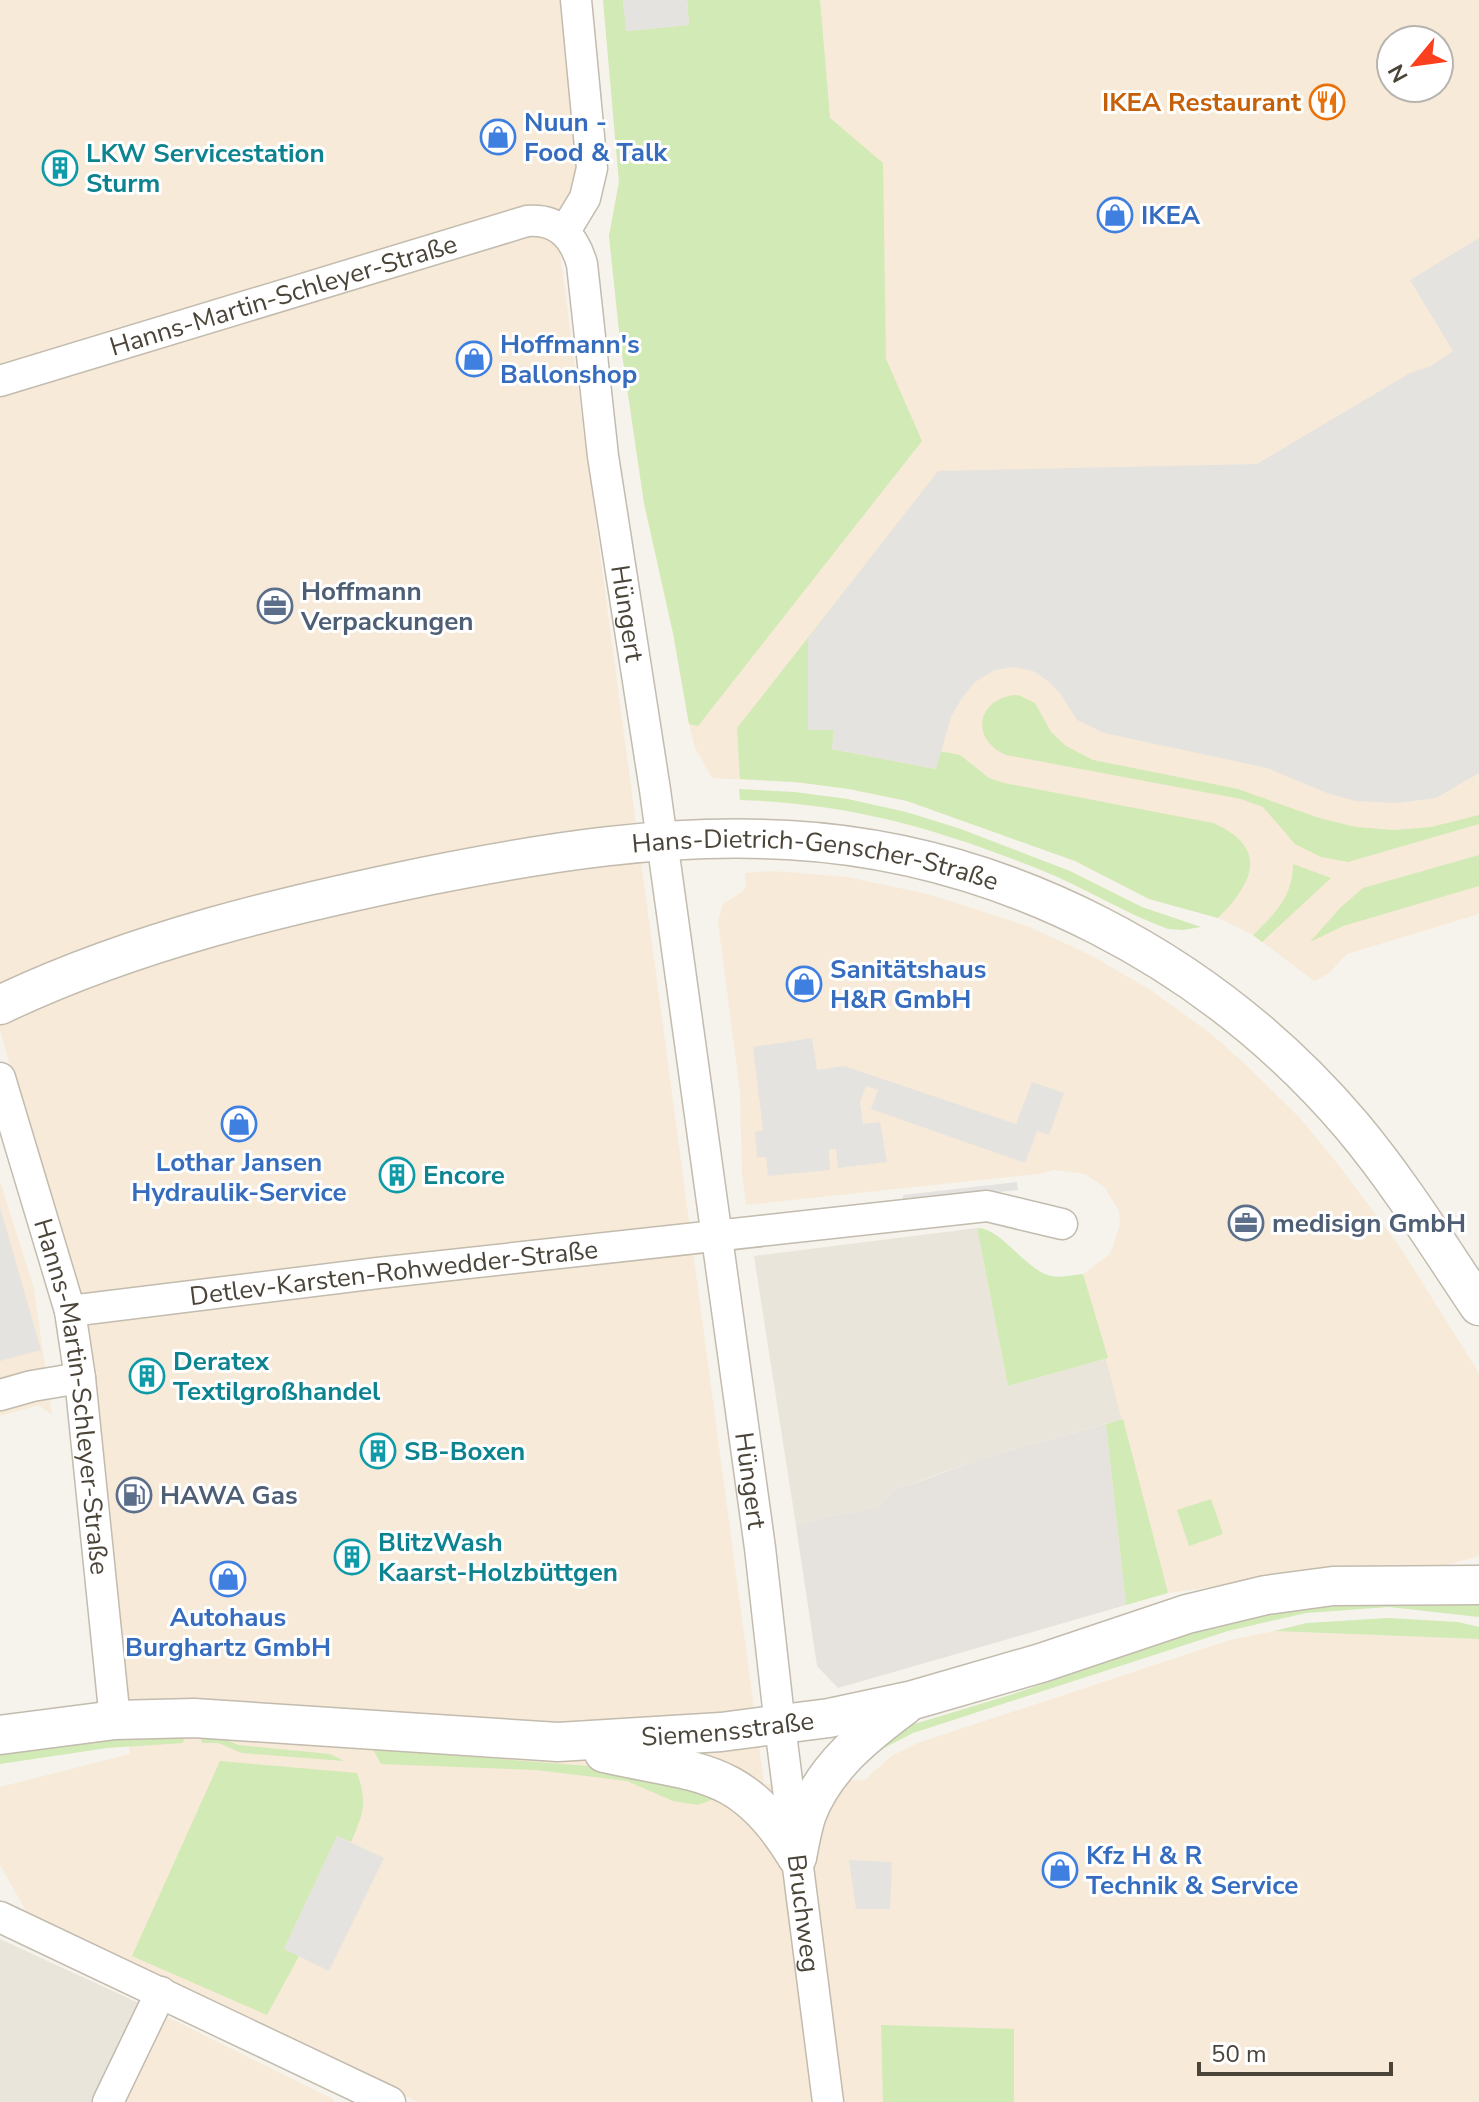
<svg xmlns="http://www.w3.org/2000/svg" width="1479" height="2102" font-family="'Nunito Sans',sans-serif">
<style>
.residential{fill:#eae5da}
.commercial{fill:#f7ead8;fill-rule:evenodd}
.industrial{fill:#e6e2dd}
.green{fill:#d2eab5}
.parking{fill:#e5e3e0}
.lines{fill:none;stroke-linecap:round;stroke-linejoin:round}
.minor-casing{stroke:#c2bbae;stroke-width:33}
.tertiary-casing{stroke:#c2bbae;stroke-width:41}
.minor{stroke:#fff;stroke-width:30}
.tertiary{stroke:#fff;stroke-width:38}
.labels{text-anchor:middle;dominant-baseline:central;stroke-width:6;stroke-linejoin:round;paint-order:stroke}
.food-label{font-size:26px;font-weight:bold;fill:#c56008;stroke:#fff;text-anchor:end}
.shop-label{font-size:26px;font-weight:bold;fill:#366cbe;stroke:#fff;text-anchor:start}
.culture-label{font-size:26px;font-weight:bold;fill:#0d838f;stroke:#fff;text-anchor:start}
.street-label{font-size:26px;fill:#4b4439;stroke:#fff}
.service-label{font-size:26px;font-weight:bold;fill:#4e5e75;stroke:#fff;text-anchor:start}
</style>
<rect width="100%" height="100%" fill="#f6f3ec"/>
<g class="residential">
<polygon points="977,1228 1008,1386 1108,1358 1123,1419 980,1459 894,1490 877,1508 831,1516 796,1526 754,1256"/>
<polygon points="0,1939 143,2005 96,2102 0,2102"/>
</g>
<g class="commercial">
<polygon points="0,0 561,0 576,165 559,246 764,1784 865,1780 891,1756 918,1743 1230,1640 1274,1631 1479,1639 1479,2102 418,2102 30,1918 0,1865 0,1787 130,1754 80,1307 0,1031"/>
<path d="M603,0H1479V914L1347,954L1329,973L1314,981L1253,935L1218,918L1149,899L1075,861L964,820L907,801L849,789L795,782L712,778L695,748L689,724L673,633L644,503L620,340L609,236L619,182ZM1391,40H1439V88H1391Z"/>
<polygon points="772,871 847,877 928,894 1030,927 1092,956 1149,989 1210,1033 1246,1065 1300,1118 1340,1167 1400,1247 1479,1373 1479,1556 1435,1568 1262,1580 1168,1593 1083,1274 1110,1254 1120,1225 1119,1211 1105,1188 1085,1174 1055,1170 1038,1174 746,1205 742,1174 740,1092 718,922 723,904 743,891 746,886 745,873"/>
<polygon points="0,1181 34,1289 52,1415 39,1405 0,1416"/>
<polygon points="143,2005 333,2099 334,2102 96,2102"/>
</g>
<polygon class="industrial" points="1106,1424 1126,1605 838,1688 817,1666 796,1526 831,1516 877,1508 894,1490 929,1478 980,1459"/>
<g class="green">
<polygon points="603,0 623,0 627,31 689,25 687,0 820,0 830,118 883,163 886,359 922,441 698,726 689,724 673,633 644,503 620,340 609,236 619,182"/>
<path d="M917,499L834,730L832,749L935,769L939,751L960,755L989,778L1004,783L1213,823C1270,848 1253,883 1218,918L1149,899L1075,861L907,801L849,789L795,782L740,779L737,728Z"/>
<path d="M1018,695L1035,703L1051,732L1066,746L1093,760L1238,789L1319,818L1356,827L1394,830L1431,827L1479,815V824L1348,862L1321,857L1295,844L1263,807L1241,799L1006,755C968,739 978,696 1018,695Z"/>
<path d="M739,789L794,792L848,799L906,812L958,828L1070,871L1142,907L1201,927L1183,930L1168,929C1124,913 1084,887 1041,870C939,829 849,803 740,800Z"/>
<polygon points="1479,855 1479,886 1343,926 1310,942 1341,907 1363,888"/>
<path d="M1293,864L1331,878L1262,942L1253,935C1275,914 1293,896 1293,864Z"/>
<path d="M977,1228C1002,1228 1025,1270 1051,1276C1062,1278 1073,1275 1083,1274L1108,1358L1008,1386Z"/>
<polygon points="1123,1419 1168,1593 1126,1605 1106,1424"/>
<polygon points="1211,1499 1223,1534 1189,1546 1177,1510"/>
<polygon points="1479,1602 1479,1617 1389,1607 1306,1613 1228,1631 913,1733 884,1748 865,1763 858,1760 880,1741 911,1725 1010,1695 1226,1622 1301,1605"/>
<polygon points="1388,1618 1458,1622 1479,1627 1479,1639 1274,1631 1307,1623"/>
<polygon points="185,1735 183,1743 107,1748 0,1764 0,1755 103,1738"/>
<polygon points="200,1735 217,1735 238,1745 330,1754 344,1761 242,1753 218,1743 202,1743"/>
<polygon points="373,1749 638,1770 724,1795 698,1805 673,1801 627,1781 536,1770 381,1764"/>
<path d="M220,1761L357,1773C368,1803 363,1814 351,1842L337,1836L284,1949L299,1956L267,2015L132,1956Z"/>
<polygon points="881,2025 1014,2029 1014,2102 883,2102"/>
</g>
<g class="parking">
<polygon points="623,0 687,0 689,25 626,31"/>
<polygon points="1479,238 1479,773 1436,798 1398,803 1355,801 1327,793 1267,768 1104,733 1077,720 1060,693 1048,681 1033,671 1014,667 995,670 975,682 962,698 951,717 936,769 832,749 834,730 808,730 808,638 938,471 1257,464 1410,373 1431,366 1453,351 1410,280"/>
<polygon points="812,1038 817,1070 844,1066 1016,1124 1032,1082 1064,1093 1049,1135 1037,1131 1025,1163 871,1109 878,1090 866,1086 860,1102 863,1124 880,1122 887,1162 838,1168 836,1149 829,1149 830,1170 768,1176 766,1157 757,1157 755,1132 763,1130 753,1047"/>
<polygon points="1017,1182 1018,1190 903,1202 903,1195"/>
<polygon points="0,1207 41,1350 0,1361"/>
<polygon points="337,1836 384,1858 329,1971 284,1949"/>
<polygon points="849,1860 892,1862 890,1909 856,1909"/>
</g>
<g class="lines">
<g class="minor-casing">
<g id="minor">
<polyline points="565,231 585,198 592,168 576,0"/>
<path id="s1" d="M0,381L527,221C557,218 574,236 582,264L603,456L655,790L760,1548L780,1726L828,2102"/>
<path id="s2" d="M0,1078L70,1311L80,1378L115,1720"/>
<path id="s3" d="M70,1311L378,1273L987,1206L1062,1224"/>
<polyline points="0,1395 32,1386 80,1378"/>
<polyline points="0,1917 390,2102"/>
<polyline points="108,2102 161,1992"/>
</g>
</g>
<g class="tertiary-casing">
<g id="tertiary">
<path id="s4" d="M0,1005C134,941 282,906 427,876C546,852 666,833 788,840C1005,852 1212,961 1352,1126C1399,1182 1438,1245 1479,1306"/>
<path id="s5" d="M0,1735L115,1720L194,1718L558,1742L721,1732L829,1718L913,1700L1041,1663L1187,1614L1266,1595L1333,1586L1479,1585"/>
<path d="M604,1753C698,1774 742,1766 797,1857"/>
<path d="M797,1857C800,1843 802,1828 807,1814C825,1767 865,1735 904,1706"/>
</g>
</g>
<use href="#minor" class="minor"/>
<use href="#tertiary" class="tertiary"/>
</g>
<defs>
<g id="restaurant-ring" transform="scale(1.8)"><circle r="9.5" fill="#fff" stroke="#e8710a" stroke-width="1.5"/><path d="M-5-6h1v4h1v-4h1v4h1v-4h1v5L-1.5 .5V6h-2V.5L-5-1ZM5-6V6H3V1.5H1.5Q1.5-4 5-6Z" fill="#e8710a"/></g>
<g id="shop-ring" transform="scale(1.8)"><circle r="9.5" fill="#fff" stroke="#3f7fe0" stroke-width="1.5"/><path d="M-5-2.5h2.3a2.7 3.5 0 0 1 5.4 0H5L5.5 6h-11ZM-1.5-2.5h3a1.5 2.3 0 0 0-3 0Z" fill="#3f7fe0"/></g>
<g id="building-ring" transform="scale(1.8)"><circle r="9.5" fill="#fff" stroke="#0f9aa8" stroke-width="1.5"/><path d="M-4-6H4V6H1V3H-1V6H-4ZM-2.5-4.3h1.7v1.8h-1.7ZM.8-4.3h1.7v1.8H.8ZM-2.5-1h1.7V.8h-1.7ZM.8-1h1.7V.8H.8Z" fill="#0f9aa8"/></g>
<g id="office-ring" transform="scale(1.8)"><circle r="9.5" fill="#fff" stroke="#5c6f8a" stroke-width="1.5"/><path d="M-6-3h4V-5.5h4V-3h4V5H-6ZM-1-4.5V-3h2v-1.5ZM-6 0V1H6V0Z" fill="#5c6f8a"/></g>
<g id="fuel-ring" transform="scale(1.8)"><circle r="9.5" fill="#fff" stroke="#5c6f8a" stroke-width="1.5"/><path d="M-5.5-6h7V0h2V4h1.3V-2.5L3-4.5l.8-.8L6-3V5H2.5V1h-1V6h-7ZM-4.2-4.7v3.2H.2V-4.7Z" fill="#5c6f8a"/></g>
</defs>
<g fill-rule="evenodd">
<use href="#restaurant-ring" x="1327" y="102"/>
<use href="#shop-ring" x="498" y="137"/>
<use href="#building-ring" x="60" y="168"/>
<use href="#shop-ring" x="1115" y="215"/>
<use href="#shop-ring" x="474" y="359"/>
<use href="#office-ring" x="275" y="606"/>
<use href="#shop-ring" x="804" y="984"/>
<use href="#shop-ring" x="239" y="1124"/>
<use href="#building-ring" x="397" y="1175"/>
<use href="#office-ring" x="1246" y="1223"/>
<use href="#building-ring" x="147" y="1376"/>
<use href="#building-ring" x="378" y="1451"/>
<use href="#fuel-ring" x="134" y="1495"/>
<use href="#building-ring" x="352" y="1557"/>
<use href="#shop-ring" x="228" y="1579"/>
<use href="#shop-ring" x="1060" y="1870"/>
</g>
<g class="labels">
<g class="food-label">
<text x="1301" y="102">IKEA Restaurant</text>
</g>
<g class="shop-label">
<text x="524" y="122">Nuun -<tspan x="524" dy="30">Food &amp; Talk</tspan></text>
<text x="1141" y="215">IKEA</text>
<text x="500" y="344">Hoffmann's<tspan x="500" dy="30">Ballonshop</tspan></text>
<text x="830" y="969">Sanitätshaus<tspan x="830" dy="30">H&amp;R GmbH</tspan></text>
<text x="239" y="1162" text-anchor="middle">Lothar Jansen<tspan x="239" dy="30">Hydraulik-Service</tspan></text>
<text x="228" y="1617" text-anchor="middle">Autohaus<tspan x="228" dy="30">Burghartz GmbH</tspan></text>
<text x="1086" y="1855">Kfz H &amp; R<tspan x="1086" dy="30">Technik &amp; Service</tspan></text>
</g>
<g class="culture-label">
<text x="86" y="153">LKW Servicestation<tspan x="86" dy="30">Sturm</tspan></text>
<text x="423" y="1175">Encore</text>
<text x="173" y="1361">Deratex<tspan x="173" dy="30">Textilgroßhandel</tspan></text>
<text x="404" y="1451">SB-Boxen</text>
<text x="378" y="1542">BlitzWash<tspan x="378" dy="30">Kaarst-Holzbüttgen</tspan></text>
</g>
<g class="street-label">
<text stroke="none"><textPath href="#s1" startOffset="296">Hanns-Martin-Schleyer-Straße</textPath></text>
<text stroke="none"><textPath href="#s1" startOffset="980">Hüngert</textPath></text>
<text stroke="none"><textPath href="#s4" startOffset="840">Hans-Dietrich-Genscher-Straße</textPath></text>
<text stroke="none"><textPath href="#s3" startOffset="326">Detlev-Karsten-Rohwedder-Straße</textPath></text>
<text stroke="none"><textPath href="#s2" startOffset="328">Hanns-Martin-Schleyer-Straße</textPath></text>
<text stroke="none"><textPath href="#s1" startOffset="1856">Hüngert</textPath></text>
<text stroke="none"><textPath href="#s5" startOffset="730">Siemensstraße</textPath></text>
<text stroke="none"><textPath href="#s1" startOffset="2292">Bruchweg</textPath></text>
</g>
<g class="service-label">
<text x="301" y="591">Hoffmann<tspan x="301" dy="30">Verpackungen</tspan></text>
<text x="1272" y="1223">medisign GmbH</text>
<text x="160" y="1495">HAWA Gas</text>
</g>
</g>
<g transform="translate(1415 64) rotate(241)"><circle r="38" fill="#ffffff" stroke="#b7b4b0" stroke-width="2"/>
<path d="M0-6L14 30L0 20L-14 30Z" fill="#fc3f1d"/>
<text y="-12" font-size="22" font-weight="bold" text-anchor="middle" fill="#4b4439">N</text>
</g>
<path d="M1199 2062v12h192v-12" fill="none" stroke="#4b4439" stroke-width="4"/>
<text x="1211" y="2062" font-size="24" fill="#4b4439" stroke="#ffffff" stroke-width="6" paint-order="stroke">50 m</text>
</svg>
